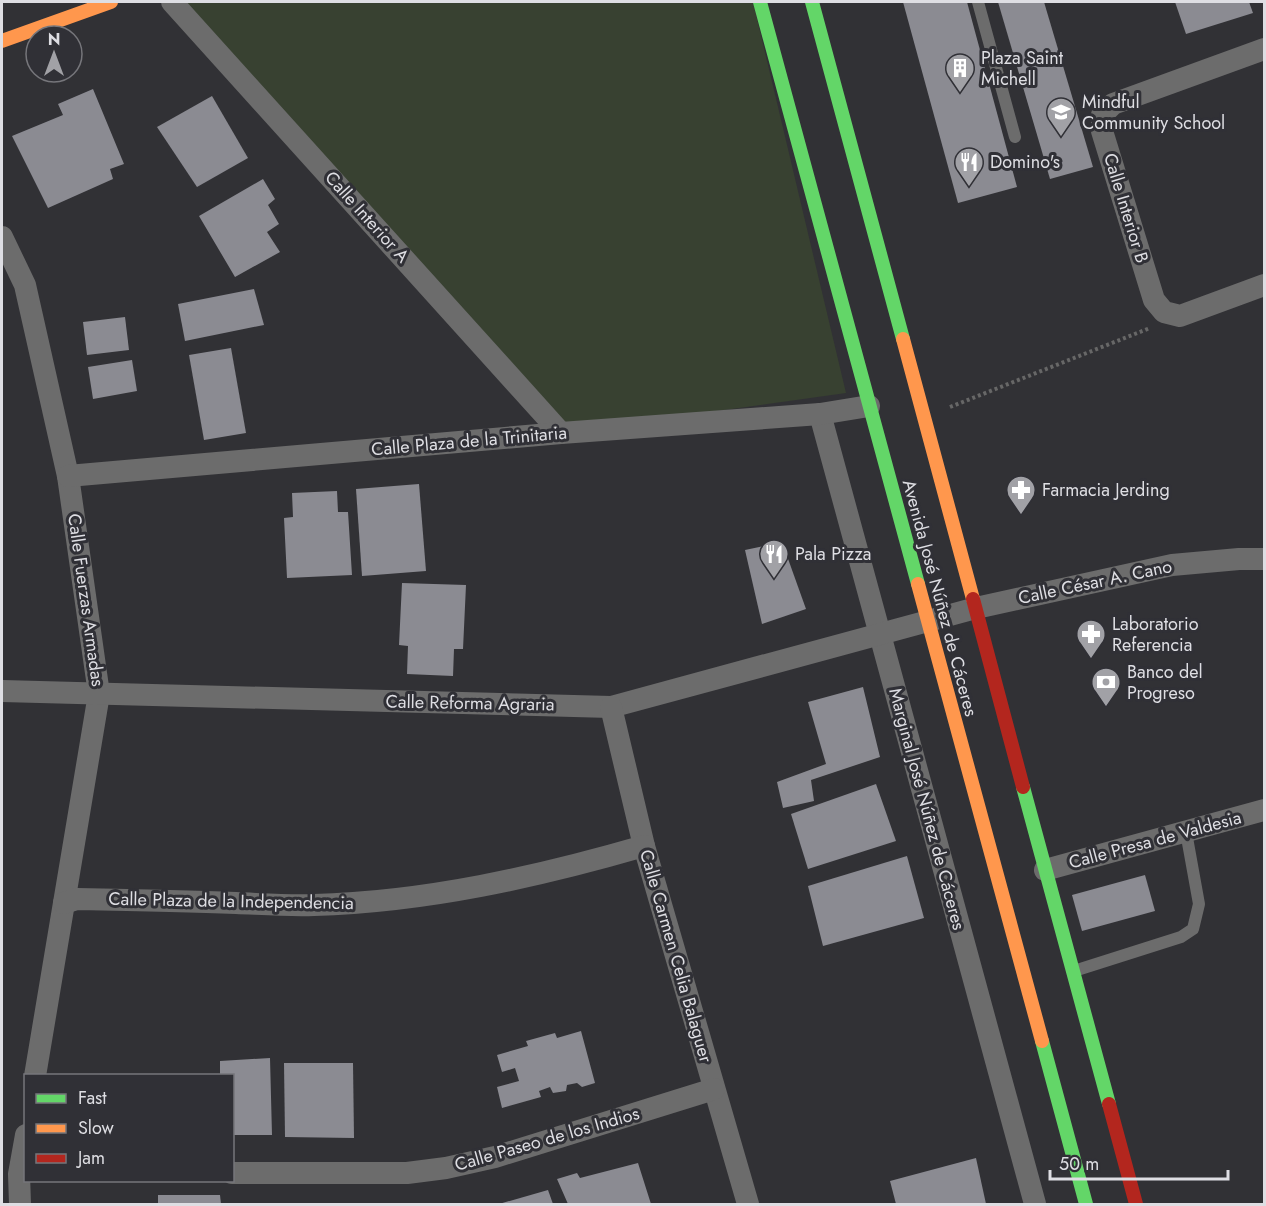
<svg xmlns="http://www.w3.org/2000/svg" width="1266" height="1206" font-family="Jost,sans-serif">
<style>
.green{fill:#384131}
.building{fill:#8b8b92}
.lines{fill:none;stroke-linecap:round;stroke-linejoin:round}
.path{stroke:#676767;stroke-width:4;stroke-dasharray:3 3;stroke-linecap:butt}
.lane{stroke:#6c6c6c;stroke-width:12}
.street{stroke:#6c6c6c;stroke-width:22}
.fast{stroke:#63d668;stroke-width:14}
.slow{stroke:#ff974d;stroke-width:14}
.jam{stroke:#b3261e;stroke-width:14}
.labels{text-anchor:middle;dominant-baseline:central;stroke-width:6;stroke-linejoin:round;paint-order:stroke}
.poi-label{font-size:18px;fill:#dedee3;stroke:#303036;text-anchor:start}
.street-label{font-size:18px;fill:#dedee3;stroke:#303036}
</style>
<rect width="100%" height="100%" fill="#313135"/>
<polygon class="green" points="180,2 753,2 846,393 561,433"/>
<g class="building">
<polygon points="903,2 967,2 1017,187 958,203"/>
<polygon points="998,2 1044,2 1093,167 1050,179"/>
<polygon points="1175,2 1249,2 1253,13 1186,34"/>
<polygon points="93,89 124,164 110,169 113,179 48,208 12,136 63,115 58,104"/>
<polygon points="212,96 248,158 197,187 157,127"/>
<polygon points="263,179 275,199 268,205 279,224 267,232 280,252 235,277 199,216"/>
<polygon points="254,289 264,325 185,341 178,304"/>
<polygon points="125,317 129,350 87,355 83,322"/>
<polygon points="231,348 246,433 204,440 189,355"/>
<polygon points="132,360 137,391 93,399 88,367"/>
<polygon points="419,484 426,571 362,576 356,489"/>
<polygon points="337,491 338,512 348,512 352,575 287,578 284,518 293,517 292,493"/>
<polygon points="782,542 806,609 762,624 745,550"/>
<polygon points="402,583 466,585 463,649 454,649 453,676 407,674 408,646 399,645"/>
<polygon points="863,687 880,757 811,780 814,801 783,808 777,782 826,764 808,702"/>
<polygon points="876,784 896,841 808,869 791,814"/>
<polygon points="907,856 924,918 823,946 808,886"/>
<polygon points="1145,875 1155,911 1082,931 1072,895"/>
<polygon points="581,1031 595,1083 582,1087 577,1083 567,1085 566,1091 553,1093 550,1087 539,1091 541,1097 502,1108 497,1087 519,1081 515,1068 502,1072 497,1055 528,1046 526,1041 555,1033 557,1038"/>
<polygon points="270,1058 272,1135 232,1135 232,1076 220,1076 220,1061"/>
<polygon points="284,1063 353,1063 354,1138 285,1137"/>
<polygon points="976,1158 986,1204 896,1204 890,1181"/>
<polygon points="638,1163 651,1204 568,1204 557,1179 577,1173 580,1178"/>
<polygon points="548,1190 553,1204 499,1204"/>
<polygon points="158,1195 220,1195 221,1204 158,1204"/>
</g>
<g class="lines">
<polyline class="path" points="950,407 1150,328"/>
<g class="lane">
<polyline points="978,2 1015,137"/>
<polyline points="1074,971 1181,937 1193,929 1199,904 1186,832"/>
</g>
<g class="street">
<polyline points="172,2 561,433"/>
<polyline points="1264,49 1113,104 1102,115 1102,131 1154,300 1164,312 1180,316 1264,285"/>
<polyline points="2,237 25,285 68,476 99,694 35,1076"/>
<polyline points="820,414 1035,1204"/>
<polyline points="68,476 561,433 820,414 869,406"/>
<polyline points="2,691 611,707 976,608 1172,565 1239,559 1264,559"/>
<polyline points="611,707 644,846 748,1204"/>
<polyline points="1045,870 1264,810"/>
<path d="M64,903L77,899C130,900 183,901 236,903C262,904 288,906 314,905C425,902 537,877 644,846"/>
<polyline points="232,1173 407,1173 446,1168 495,1157 714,1089"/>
<polyline points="20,1204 19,1174 26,1135"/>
</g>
<g class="fast">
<polyline points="760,2 918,584"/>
<polyline points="812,2 903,339"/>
<polyline points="1023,787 1109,1104"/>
<polyline points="1042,1041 1086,1204"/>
</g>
<g class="slow">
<polyline points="2,41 111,2"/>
<polyline points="903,339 973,599"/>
<polyline points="918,584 1042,1041"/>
</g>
<g class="jam">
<polyline points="973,599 1023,787"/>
<polyline points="1109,1104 1136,1204"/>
</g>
</g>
<defs>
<g id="building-pin" transform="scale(1.5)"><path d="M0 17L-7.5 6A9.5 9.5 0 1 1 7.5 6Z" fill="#a1a1a6" stroke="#303036"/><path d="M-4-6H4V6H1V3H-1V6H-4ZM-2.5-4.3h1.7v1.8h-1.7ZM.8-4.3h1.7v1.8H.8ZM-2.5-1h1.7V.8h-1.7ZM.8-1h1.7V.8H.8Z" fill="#fff"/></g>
<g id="school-pin" transform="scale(1.5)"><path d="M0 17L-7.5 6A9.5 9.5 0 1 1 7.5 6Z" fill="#a1a1a6" stroke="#303036"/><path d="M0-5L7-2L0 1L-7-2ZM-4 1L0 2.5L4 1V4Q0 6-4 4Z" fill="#fff"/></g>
<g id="restaurant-pin" transform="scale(1.5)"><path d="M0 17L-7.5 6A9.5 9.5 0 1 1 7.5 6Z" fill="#a1a1a6" stroke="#303036"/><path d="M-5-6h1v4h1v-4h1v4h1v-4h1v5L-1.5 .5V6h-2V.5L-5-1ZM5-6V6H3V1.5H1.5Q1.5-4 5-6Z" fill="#fff"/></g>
<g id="pharmacy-pin" transform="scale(1.5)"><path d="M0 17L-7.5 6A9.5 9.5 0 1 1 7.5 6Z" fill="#a1a1a6" stroke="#303036"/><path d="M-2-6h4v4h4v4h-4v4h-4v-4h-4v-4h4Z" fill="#fff"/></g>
<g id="bank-pin" transform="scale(1.5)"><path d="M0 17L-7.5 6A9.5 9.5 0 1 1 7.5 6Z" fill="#a1a1a6" stroke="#303036"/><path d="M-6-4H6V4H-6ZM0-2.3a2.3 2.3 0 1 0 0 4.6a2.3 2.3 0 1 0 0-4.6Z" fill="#fff"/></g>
</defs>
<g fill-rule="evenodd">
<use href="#building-pin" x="960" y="68"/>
<use href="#school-pin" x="1061" y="112"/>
<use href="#restaurant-pin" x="969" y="162"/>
<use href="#pharmacy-pin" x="1021" y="490"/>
<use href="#restaurant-pin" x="774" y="554"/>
<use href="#pharmacy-pin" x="1091" y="634"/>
<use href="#bank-pin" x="1106" y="682"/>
</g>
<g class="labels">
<g class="poi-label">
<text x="981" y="58">Plaza Saint<tspan x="981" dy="21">Michell</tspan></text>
<text x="1082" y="102">Mindful<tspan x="1082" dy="21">Community School</tspan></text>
<text x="990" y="162">Domino's</text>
<text x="1042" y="490">Farmacia Jerding</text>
<text x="795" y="554">Pala Pizza</text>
<text x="1112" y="624">Laboratorio<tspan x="1112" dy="21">Referencia</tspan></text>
<text x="1127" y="672">Banco del<tspan x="1127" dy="21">Progreso</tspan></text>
</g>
<g class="street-label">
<text transform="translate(1126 208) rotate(73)">Calle Interior B</text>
<text transform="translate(367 217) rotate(48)">Calle Interior A</text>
<text transform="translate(469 441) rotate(-5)">Calle Plaza de la Trinitaria</text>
<text transform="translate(1095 582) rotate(-12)">Calle César A. Cano</text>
<text transform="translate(940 598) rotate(75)">Avenida José Núñez de Cáceres</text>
<text transform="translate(86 600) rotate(82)">Calle Fuerzas Armadas</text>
<text transform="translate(470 703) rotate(1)">Calle Reforma Agraria</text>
<text transform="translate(927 809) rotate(75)">Marginal José Núñez de Cáceres</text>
<text transform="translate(1155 840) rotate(-15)">Calle Presa de Valdesia</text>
<text transform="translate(231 901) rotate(1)">Calle Plaza de la Independencia</text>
<text transform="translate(676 956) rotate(74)">Calle Carmen Celia Balaguer</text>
<text transform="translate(547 1139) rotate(-16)">Calle Paseo de los Indios</text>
</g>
</g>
<rect width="1266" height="1206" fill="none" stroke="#dedee3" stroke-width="6"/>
<rect x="24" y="1074" width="210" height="108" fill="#303036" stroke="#76767b" stroke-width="1.5"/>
<rect x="36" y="1094" width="30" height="9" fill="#63d668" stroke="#76767b" stroke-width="1.5"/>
<text x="78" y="1104" font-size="18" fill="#dedee3">Fast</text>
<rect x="36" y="1124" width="30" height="9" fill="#ff974d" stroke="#76767b" stroke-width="1.5"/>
<text x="78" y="1134" font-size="18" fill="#dedee3">Slow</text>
<rect x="36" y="1154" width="30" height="9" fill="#b3261e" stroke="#76767b" stroke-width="1.5"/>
<text x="78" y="1164" font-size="18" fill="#dedee3">Jam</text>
<g transform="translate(54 54)"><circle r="28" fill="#303036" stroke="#76767b" stroke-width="1.5"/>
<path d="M0-4.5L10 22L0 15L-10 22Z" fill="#a1a1a6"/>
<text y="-9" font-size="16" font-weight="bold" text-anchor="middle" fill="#dedee3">N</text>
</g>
<path d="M1050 1170v9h178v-9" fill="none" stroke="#dedee3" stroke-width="3"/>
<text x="1059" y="1170" font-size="18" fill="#dedee3" stroke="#303036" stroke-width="4.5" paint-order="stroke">50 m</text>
</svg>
